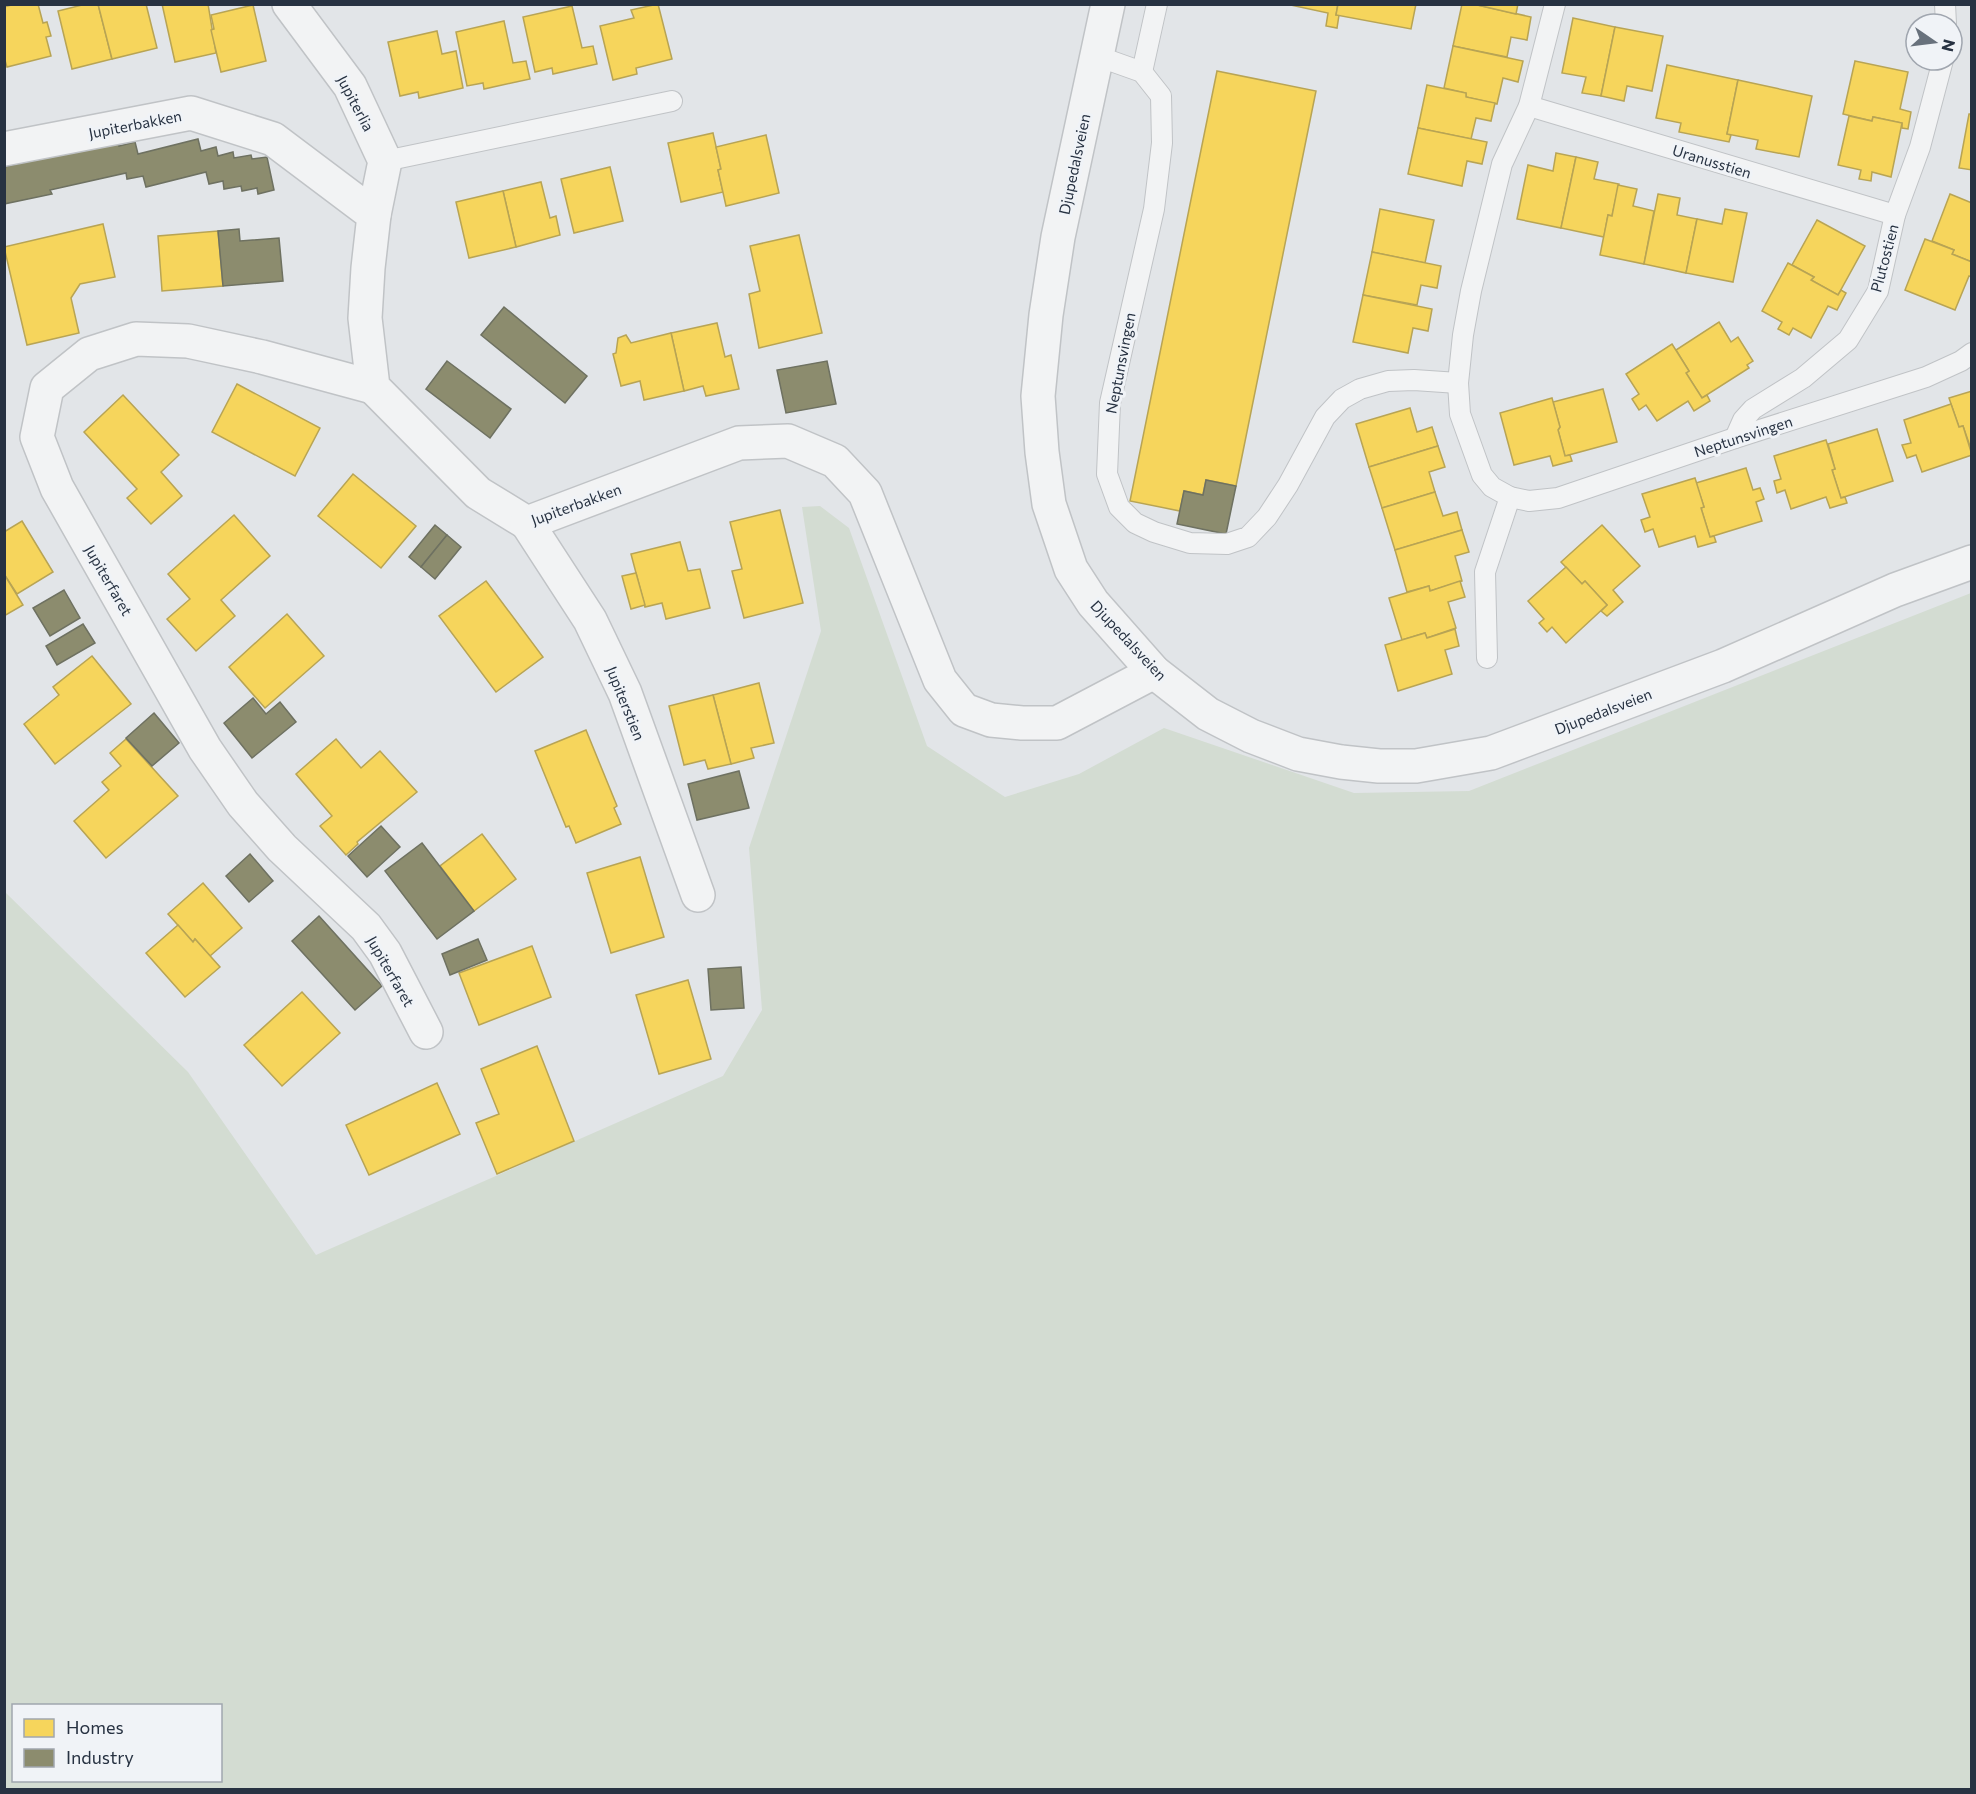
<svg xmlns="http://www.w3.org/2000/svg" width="1976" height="1794" font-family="Commissioner,sans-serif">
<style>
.green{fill:#d3dcd2;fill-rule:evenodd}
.homes{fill:#f6d55c;stroke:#b8a454;stroke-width:1.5}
.industry{fill:#8c8c6e;stroke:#6e7161;stroke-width:1.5}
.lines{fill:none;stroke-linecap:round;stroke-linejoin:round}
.service-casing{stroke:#c0c3c6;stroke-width:22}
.minor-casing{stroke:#c0c3c6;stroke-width:36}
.tertiary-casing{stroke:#c0c3c6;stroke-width:36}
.service{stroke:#f2f3f4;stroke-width:20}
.minor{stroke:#f2f3f4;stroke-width:33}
.tertiary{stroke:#f2f3f4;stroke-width:33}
.labels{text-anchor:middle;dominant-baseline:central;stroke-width:6;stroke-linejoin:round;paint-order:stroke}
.street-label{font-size:15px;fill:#273242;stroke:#f0f3f7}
</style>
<rect width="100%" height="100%" fill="#e2e5e8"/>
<path class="green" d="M820,506L849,528L927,746L1005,797L1079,774L1164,728L1354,793L1469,791L1971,593V1789H5V892L188,1072L316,1255L723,1076L762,1010L749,848L821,631L802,507ZM14,1706H220V1780H14Z"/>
<g class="homes">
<polygon points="15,4 38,4 43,23 47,22 51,36 46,37 51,56 7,67 4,57 4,7"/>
<polygon points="86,4 98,4 112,59 72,69 58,11"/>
<polygon points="98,4 146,4 157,48 112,59"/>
<polygon points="162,4 208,4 216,53 175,62"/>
<polygon points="658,4 672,59 636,68 637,74 613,80 600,26 634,18 631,10"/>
<polygon points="1286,4 1338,4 1336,15 1339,15 1337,28 1326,26 1328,13"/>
<polygon points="1338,4 1416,4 1411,29 1336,15"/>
<polygon points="1462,4 1473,4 1531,17 1527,40 1511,37 1507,57 1453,46"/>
<polygon points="1473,4 1518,4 1516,14"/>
<polygon points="253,5 266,61 221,72 211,30 214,29 211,15"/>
<polygon points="572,6 582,48 593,46 597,64 553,74 552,68 535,72 523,17"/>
<polygon points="1573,18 1615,27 1601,96 1582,93 1586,77 1562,73"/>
<polygon points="504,21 513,63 526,61 530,79 484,89 483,83 467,86 456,32"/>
<polygon points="1615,27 1663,36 1652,91 1627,86 1624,101 1601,96"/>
<polygon points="437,31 442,54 456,51 463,88 419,98 418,92 400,96 388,42"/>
<polygon points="1453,46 1523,61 1518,82 1503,78 1497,104 1466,97 1466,93 1444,88"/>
<polygon points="1855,61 1908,72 1900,109 1911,112 1908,129 1902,128 1902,123 1873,117 1872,121 1843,114"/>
<polygon points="1667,65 1738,80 1727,134 1731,135 1729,142 1679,132 1681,123 1656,118"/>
<polygon points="1217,71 1316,91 1236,486 1206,480 1203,495 1184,491 1180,511 1130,501"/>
<polygon points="1738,80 1812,96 1799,157 1756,149 1758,140 1727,134"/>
<polygon points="1427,85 1466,93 1466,97 1495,103 1491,121 1476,118 1471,139 1418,128"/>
<polygon points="1969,114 1972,114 1972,170 1959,168"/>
<polygon points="1849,116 1872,121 1873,117 1902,123 1891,177 1872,172 1871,181 1859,179 1861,170 1838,165"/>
<polygon points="1418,128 1487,142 1482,164 1467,161 1462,186 1408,174"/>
<polygon points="713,133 721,169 718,170 723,192 681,202 668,143"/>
<polygon points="766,135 779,193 726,206 718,170 721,169 716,147"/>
<polygon points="1556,153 1576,157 1561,228 1517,219 1528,165 1553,171"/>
<polygon points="1576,157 1598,162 1594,179 1619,184 1612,216 1608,215 1604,237 1561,228"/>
<polygon points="610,167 623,221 574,233 561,179"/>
<polygon points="541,182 550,218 556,216 560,235 516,247 503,191"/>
<polygon points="1618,185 1637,189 1633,206 1654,211 1644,264 1600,255 1608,215 1612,216"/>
<polygon points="503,191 516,247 469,258 456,202"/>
<polygon points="1658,194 1680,198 1677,215 1697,219 1686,273 1644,264"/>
<polygon points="1950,194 1972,203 1972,262 1952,254 1954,250 1932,241"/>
<polygon points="1380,209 1434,220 1425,263 1372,252"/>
<polygon points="1725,209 1747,213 1733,282 1686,273 1697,219 1722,224"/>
<polygon points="1817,220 1865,246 1838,295 1811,280 1814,277 1792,265"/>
<polygon points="103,224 115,277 80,284 71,298 79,333 27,345 4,247"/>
<polygon points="218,231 223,286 162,291 158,236"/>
<polygon points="799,235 822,333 759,348 749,294 760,291 750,246"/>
<polygon points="1925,239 1954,250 1952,254 1972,262 1972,277 1969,276 1955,310 1905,290"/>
<polygon points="1372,252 1441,266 1437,288 1421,285 1417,305 1363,295"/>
<polygon points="1788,263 1814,277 1811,280 1838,295 1841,290 1846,293 1837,310 1828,306 1811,338 1793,328 1789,335 1778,329 1782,322 1762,311"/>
<polygon points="1363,295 1432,309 1428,331 1413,328 1408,353 1353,342"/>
<polygon points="1719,322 1731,342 1738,337 1753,361 1747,365 1749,368 1702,398 1686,373 1689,371 1676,350"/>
<polygon points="717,323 725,357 731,355 739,389 706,396 703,386 684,391 671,333"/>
<polygon points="671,333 684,391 644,400 640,381 621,386 613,354 616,353 618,338 626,335 631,343"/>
<polygon points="1672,344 1689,371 1686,373 1702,398 1707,395 1710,401 1694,411 1688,401 1657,421 1646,405 1639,410 1632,399 1639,394 1626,374"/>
<polygon points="237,384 320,428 295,476 212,432"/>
<polygon points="1603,389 1617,442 1565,456 1558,430 1560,427 1553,402"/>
<polygon points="1972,391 1972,449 1971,449 1963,426 1959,427 1949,398"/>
<polygon points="123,395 179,455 161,472 182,496 151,524 127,498 137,489 84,432"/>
<polygon points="1552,398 1560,427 1558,430 1565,456 1570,455 1572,461 1553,466 1550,456 1514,465 1500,413"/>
<polygon points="1951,404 1959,427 1963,426 1972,455 1922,472 1916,455 1907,458 1902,445 1911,443 1904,420"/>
<polygon points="1410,408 1417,432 1432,427 1438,446 1369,467 1356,424"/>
<polygon points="1877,429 1893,481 1841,498 1832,470 1835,469 1828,444"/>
<polygon points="1826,440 1835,469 1832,470 1841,498 1845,497 1847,503 1830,508 1826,497 1791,509 1785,490 1777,493 1774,481 1781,479 1774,456"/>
<polygon points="1438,446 1445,467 1429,472 1435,492 1382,508 1369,467"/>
<polygon points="1746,468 1753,490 1760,488 1764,499 1756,502 1762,521 1710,537 1701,508 1704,507 1696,483"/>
<polygon points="353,474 416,526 381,568 318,516"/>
<polygon points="1695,478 1704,507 1701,508 1710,537 1714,536 1716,542 1698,547 1695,536 1659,547 1653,529 1645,532 1641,520 1650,517 1642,494"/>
<polygon points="1435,492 1443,516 1457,512 1462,530 1395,550 1382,508"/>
<polygon points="780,510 803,603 744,618 732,571 742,569 730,522"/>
<polygon points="234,515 270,556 221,600 235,616 196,651 167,619 190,599 168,574"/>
<polygon points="22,521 53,572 17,594 4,574 4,532"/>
<polygon points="1602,525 1640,566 1613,590 1623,602 1607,616 1601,611 1607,605 1585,581 1582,584 1561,562"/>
<polygon points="1462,530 1469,552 1455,556 1462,581 1430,591 1429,586 1407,592 1395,550"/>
<polygon points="680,542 688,571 700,569 710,608 666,619 662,603 645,607 631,554"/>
<polygon points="1566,567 1582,584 1585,581 1607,605 1566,643 1552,627 1547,632 1539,623 1544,619 1528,601"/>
<polygon points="636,573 645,605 631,609 622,576"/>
<polygon points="4,574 23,605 4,616"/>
<polygon points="486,581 543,657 496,692 439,616"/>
<polygon points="1460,581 1465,597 1448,602 1456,628 1427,638 1425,633 1402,640 1389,598 1429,586 1430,591"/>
<polygon points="287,614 324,656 265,708 229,667"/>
<polygon points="1455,629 1459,646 1445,650 1452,674 1398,691 1385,645 1425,633 1427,638"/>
<polygon points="92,656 131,704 55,764 24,724 59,695 53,687"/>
<polygon points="759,683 774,743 751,748 754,758 731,764 713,695"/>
<polygon points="713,695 731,764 708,769 705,760 684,765 669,706"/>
<polygon points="586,730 617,806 614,808 621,824 576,843 569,826 566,827 535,751"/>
<polygon points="126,739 178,796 106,858 74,821 109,790 102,782 121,766 110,753"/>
<polygon points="336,739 361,768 380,751 417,792 357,842 358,844 346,855 320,826 332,816 296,774"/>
<polygon points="482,834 516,879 474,911 440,866"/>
<polygon points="640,857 664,937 611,953 587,873"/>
<polygon points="203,883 242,928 210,956 195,939 193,942 168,914"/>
<polygon points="178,925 193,942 195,939 220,967 185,997 146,953"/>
<polygon points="532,946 551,997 479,1025 459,973"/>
<polygon points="688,980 711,1059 659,1074 636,995"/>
<polygon points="302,992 340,1033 282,1086 244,1045"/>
<polygon points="537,1046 574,1141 497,1174 476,1123 499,1114 481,1069"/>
<polygon points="437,1083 460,1134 369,1175 346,1125"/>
</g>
<g class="industry">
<polygon points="198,139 201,151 216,147 218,156 233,152 234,158 251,155 252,159 267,157 274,190 258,194 257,188 242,191 241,186 224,189 223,181 209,184 206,172 146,187 143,176 127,179 126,173 50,190 52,194 4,204 4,167 118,140 119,146 135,142 138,154"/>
<polygon points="239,229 240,241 279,238 283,281 223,286 218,231"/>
<polygon points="504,307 587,376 565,403 481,335"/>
<polygon points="447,361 511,409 490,438 426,389"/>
<polygon points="827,361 836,404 786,413 777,370"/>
<polygon points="1206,480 1236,486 1226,534 1177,524 1184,491 1203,495"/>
<polygon points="435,525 447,535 421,567 409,557"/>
<polygon points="447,535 461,547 435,579 421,567"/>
<polygon points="64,590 80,618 50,636 33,608"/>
<polygon points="83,624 95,643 57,665 46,646"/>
<polygon points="253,698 266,714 280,702 296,722 252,758 224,723"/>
<polygon points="154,713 179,743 152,766 126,738"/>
<polygon points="739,771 749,808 697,820 688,784"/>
<polygon points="381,826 400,847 367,877 348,856"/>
<polygon points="422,843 474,911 437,939 385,871"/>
<polygon points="250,854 273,881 249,902 226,876"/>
<polygon points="319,916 382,986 355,1010 292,941"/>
<polygon points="478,939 487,960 450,975 442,954"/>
<polygon points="741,967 744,1008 711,1010 708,969"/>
</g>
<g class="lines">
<g class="service-casing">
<g id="service">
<polyline points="1555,4 1529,106 1502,164 1471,291 1463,335 1458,383 1460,414 1482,475 1492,487 1510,497 1529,501 1558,498 1735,438 1926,377 1961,361 1972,353"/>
<polyline points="1945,4 1946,24"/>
<polyline points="1097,56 1142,72 1161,96 1162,143 1154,209 1110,403 1107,474 1119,507 1135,523 1154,532 1190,543 1227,544 1248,537 1267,517 1288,485 1325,417 1342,399 1360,389 1388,381 1414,380 1458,383"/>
<polyline points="1142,72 1157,4"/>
<polyline points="1529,106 1895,215"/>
<polyline points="385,161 672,101"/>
<polyline points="1735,438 1743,420 1753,409 1803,378 1848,340 1878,291 1895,215 1920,147 1943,60"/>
<polyline points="1487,658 1485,572 1510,497"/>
</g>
</g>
<g class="minor-casing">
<g id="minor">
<polyline points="289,4 350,86 385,161 374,215"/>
<polyline points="4,149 191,113 273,139 374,215 368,268 365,318 373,387 478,493 527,523 739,443 788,441 835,461 865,493 940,680 964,710 991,720 1022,723 1057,723 1154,672"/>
<polyline points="373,387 262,357 188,341 136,339 89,354 47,388 37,437 57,488 205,749 243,804 282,848 366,927 385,953 426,1032"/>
<polyline points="527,523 590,620 625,693 698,895"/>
</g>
</g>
<g class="tertiary-casing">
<polyline id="tertiary" points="1108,4 1058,237 1046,315 1038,396 1042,452 1049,504 1071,569 1093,603 1154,672 1208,714 1251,736 1298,754 1341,762 1379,766 1416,766 1491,753 1723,666 1895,590 1972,562"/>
</g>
<use href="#service" class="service"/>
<use href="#minor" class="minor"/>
<use href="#tertiary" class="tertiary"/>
</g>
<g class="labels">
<g class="street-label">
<text transform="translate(356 103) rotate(62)">Jupiterlia</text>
<text transform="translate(135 124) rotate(-11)">Jupiterbakken</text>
<text transform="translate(1712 161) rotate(17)">Uranusstien</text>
<text transform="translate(1074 164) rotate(-78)">Djupedalsveien</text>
<text transform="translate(1884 258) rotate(-75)">Plutostien</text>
<text transform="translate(1120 363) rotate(-79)">Neptunsvingen</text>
<text transform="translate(1743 436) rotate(-18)">Neptunsvingen</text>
<text transform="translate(576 504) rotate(-20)">Jupiterbakken</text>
<text transform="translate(109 580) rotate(60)">Jupiterfaret</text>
<text transform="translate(1129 640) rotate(47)">Djupedalsveien</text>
<text transform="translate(626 703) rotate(68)">Jupiterstien</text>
<text transform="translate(1603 711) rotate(-21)">Djupedalsveien</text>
<text transform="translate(391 971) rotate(60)">Jupiterfaret</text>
</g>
</g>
<rect width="1976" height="1794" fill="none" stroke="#273242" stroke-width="12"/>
<rect x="12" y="1704" width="210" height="78" fill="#f0f3f7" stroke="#a0a6af" stroke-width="1.5"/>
<rect x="24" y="1719" width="30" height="18" fill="#f6d55c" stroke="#a0a6af" stroke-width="1.5"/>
<text x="66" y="1734" font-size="18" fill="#273242">Homes</text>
<rect x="24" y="1749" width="30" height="18" fill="#8c8c6e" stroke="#a0a6af" stroke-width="1.5"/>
<text x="66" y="1764" font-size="18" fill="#273242">Industry</text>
<g transform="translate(1934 42) rotate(104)"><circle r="28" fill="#f0f3f7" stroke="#a0a6af" stroke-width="1.5"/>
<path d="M0-4.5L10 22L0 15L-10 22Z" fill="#68717c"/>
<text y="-9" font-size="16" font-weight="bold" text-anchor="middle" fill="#273242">N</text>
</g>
</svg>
